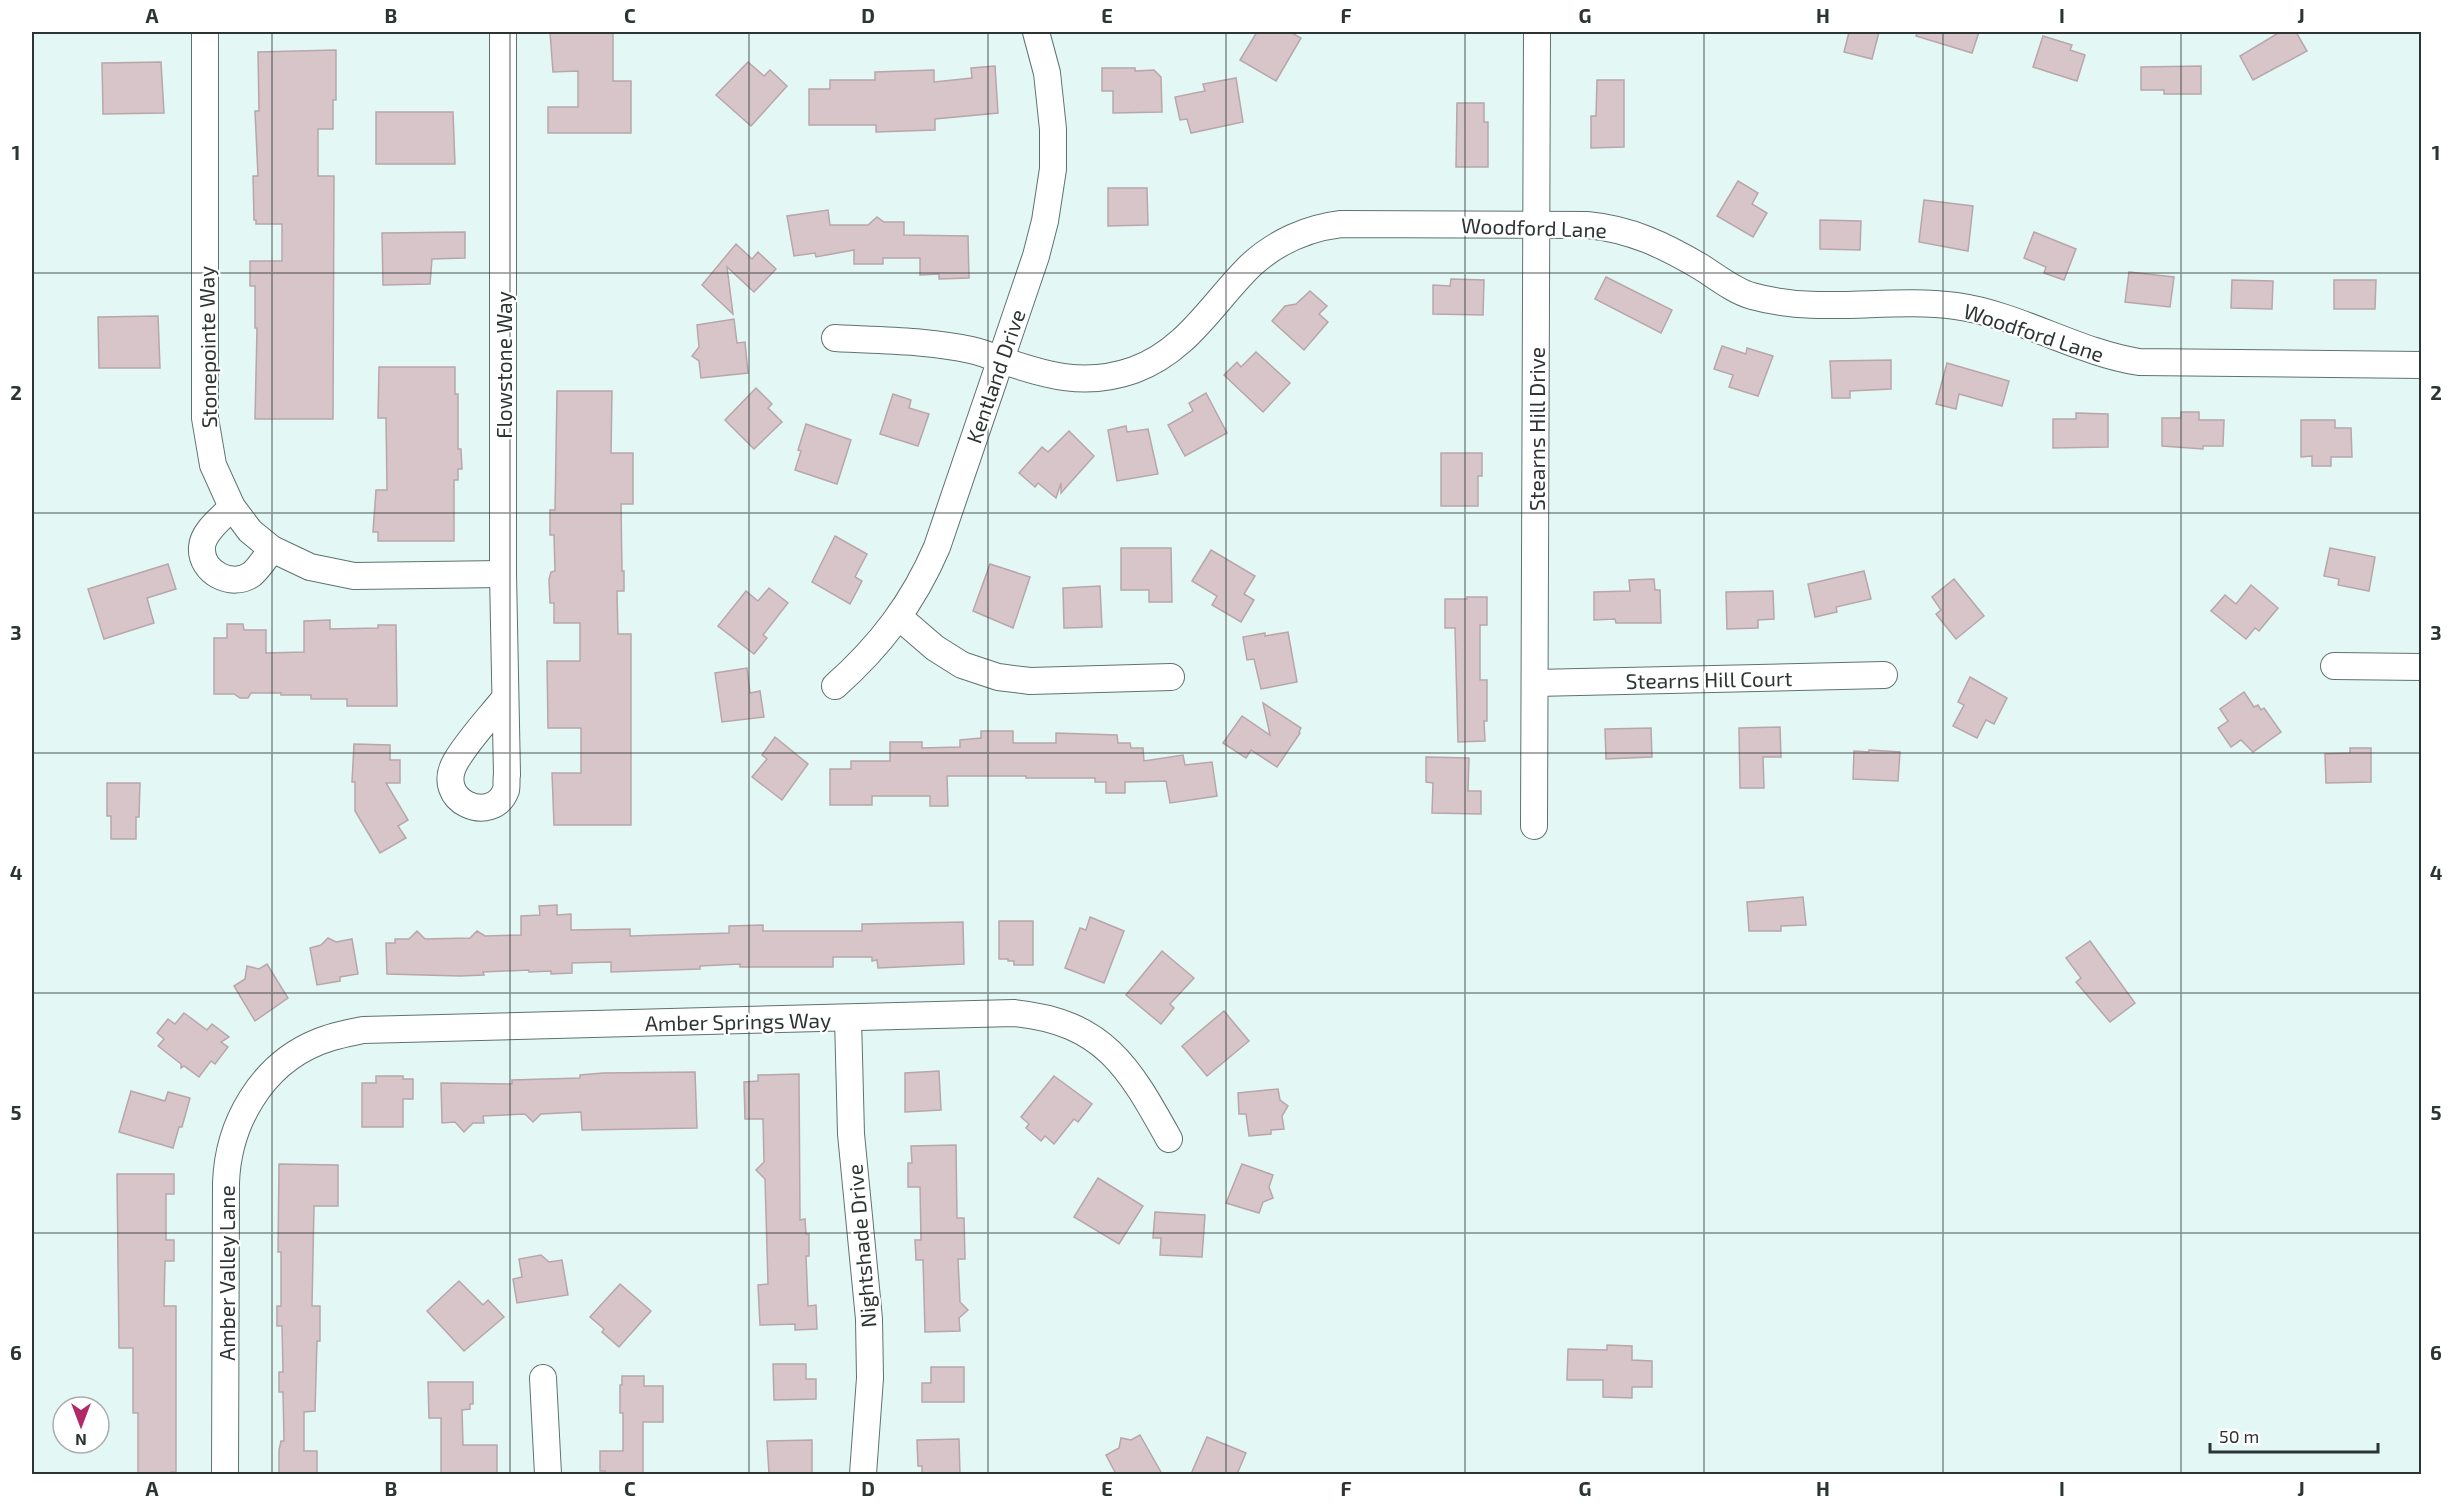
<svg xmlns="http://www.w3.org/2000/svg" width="2453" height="1506" font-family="'Exo 2',sans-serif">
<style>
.building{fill:#d7c5ca;stroke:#b8a6ab;stroke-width:1.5}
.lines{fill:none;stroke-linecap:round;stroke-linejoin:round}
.minor-casing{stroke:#5f726f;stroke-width:28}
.minor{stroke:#fff;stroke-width:26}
.grid{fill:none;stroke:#2d3534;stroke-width:1.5;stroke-opacity:0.55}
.labels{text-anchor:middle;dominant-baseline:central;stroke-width:4.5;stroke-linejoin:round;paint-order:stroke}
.street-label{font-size:21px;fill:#2d3534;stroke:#fff}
.neatline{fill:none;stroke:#2d3534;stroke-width:2}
.grid-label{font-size:20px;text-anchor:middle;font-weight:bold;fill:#2d3534}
</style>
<rect width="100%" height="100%" fill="#e3f8f4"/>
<g class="building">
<polygon points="550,32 613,32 613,81 631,81 631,133 548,133 548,107 578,107 578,71 553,72"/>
<polygon points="1257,32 1290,32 1301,38 1276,81 1240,60"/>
<polygon points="1849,32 1879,32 1872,59 1844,52"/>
<polygon points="1917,32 1979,32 1972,53 1916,36"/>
<polygon points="2280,32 2296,32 2307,51 2253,80 2240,56"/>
<polygon points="2043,36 2072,45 2070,50 2085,55 2077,81 2033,67"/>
<polygon points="336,50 336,100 333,100 333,129 318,129 318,176 334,176 333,419 255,419 257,328 255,328 255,286 250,286 250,261 282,261 282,224 256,224 256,220 254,220 253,176 258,176 255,111 259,111 258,52"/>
<polygon points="161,62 164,113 103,114 102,63"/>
<polygon points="748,62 764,76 770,70 787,86 751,126 716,95"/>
<polygon points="995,66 998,113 935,119 935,130 876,132 876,125 809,125 809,89 830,89 830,80 875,80 875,72 934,70 934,82 972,78 971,68"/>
<polygon points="2201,66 2201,94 2164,94 2164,90 2141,90 2141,67"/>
<polygon points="1102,68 1135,68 1135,71 1154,70 1161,77 1162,112 1113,113 1113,91 1102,91"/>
<polygon points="1236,78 1243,122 1191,133 1187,119 1180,120 1175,97 1205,91 1203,84"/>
<polygon points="1597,80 1624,80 1624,147 1591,148 1591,116 1596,116"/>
<polygon points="1457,103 1484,103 1484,122 1488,122 1488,167 1456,167"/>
<polygon points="376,112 453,112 455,164 376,164"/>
<polygon points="1738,181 1758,193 1752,204 1767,213 1753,237 1717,216"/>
<polygon points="1108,188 1147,188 1148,225 1108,226"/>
<polygon points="1924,200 1973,206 1968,251 1919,242"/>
<polygon points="828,210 830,225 868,225 877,217 884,222 904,222 904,235 968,236 969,278 939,279 939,274 920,275 920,258 883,258 883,264 854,264 854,250 816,257 815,253 794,256 787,216"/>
<polygon points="1820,220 1861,221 1860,250 1820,249"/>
<polygon points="465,232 465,258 432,259 430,284 383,285 382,233"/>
<polygon points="2034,232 2076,249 2064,280 2044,273 2046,267 2024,258"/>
<polygon points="736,244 752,259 758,252 776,269 754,292 727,267 733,314 702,285"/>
<polygon points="2129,272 2174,277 2170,307 2125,302"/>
<polygon points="1606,277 1672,310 1661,333 1595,299"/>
<polygon points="1451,279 1484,280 1483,315 1433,314 1433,285 1450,286"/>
<polygon points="2232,280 2273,281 2272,309 2231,308"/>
<polygon points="2334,280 2376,280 2375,309 2334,309"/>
<polygon points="1310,291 1327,306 1319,314 1328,322 1304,350 1272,321 1285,306 1296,304"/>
<polygon points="158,316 160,368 99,368 98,317"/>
<polygon points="734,319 737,343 745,342 748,373 701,378 699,361 692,356 699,347 697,325"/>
<polygon points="1722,346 1746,354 1747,348 1773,356 1758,396 1729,387 1733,375 1714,369"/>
<polygon points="1256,352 1290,383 1263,412 1224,375 1237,362 1241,367"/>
<polygon points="1891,360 1891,389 1850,391 1850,398 1832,398 1830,361"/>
<polygon points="1947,363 2009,381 2002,406 1959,394 1956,409 1936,404"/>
<polygon points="379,367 455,367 455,394 458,394 458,449 461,449 462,469 458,469 458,480 454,480 454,541 378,541 378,532 373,532 376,490 387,490 386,418 378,418"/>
<polygon points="756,388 772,404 768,408 782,422 754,449 725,420"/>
<polygon points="557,391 612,391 611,453 633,453 633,504 621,504 622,571 624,571 624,591 617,591 618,634 631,634 631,825 554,825 552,773 581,773 581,728 548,728 547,661 580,661 580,623 554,623 554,603 550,603 549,579 551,572 555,571 554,535 550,535 550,510 555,510"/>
<polygon points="1206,393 1227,433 1185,456 1168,425 1193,411 1189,403"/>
<polygon points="893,394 911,400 909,408 929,414 918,446 880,434"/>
<polygon points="2181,412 2199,412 2199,420 2224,420 2223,446 2203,446 2203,449 2162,446 2162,418 2181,418"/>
<polygon points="2076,413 2108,414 2108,447 2053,448 2053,419 2076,419"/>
<polygon points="2301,420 2335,420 2335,428 2351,428 2352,457 2331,457 2331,466 2312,466 2312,456 2301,457"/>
<polygon points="806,424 851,440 837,484 795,470 801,451 798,450"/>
<polygon points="1126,426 1127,432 1148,429 1158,474 1117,481 1108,430"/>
<polygon points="1069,431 1094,456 1061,493 1061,483 1056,498 1038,483 1035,487 1019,473 1042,447 1048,452"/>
<polygon points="1441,453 1482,453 1482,476 1478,476 1478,506 1441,506"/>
<polygon points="835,536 867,554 855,577 862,581 850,604 812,582"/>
<polygon points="1121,548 1171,548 1172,602 1149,602 1149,590 1121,590"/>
<polygon points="2330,548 2375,557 2369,591 2338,585 2339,579 2324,576"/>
<polygon points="1211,550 1255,576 1244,594 1254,600 1241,622 1212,605 1217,596 1192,581"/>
<polygon points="168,564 176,589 147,598 154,623 104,639 88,589"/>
<polygon points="990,564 1030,577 1013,628 973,611"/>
<polygon points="1864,571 1871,599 1836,607 1837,612 1815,617 1808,584"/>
<polygon points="1654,579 1655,590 1660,590 1661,623 1616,623 1615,619 1594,620 1594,592 1630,591 1629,580"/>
<polygon points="1954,579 1984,616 1956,639 1936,614 1941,610 1932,597"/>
<polygon points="2251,585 2278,608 2259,631 2255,628 2246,639 2211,611 2225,595 2236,604"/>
<polygon points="1100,586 1102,627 1064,628 1063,588"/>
<polygon points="769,588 788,603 763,635 767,638 754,654 718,626 746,591 758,601"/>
<polygon points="1773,591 1774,619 1758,620 1758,628 1727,629 1726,592"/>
<polygon points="1467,597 1487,597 1487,625 1480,625 1480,680 1487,680 1487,721 1484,721 1485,741 1458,742 1455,628 1445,628 1445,599 1467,599"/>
<polygon points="330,620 330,629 378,628 378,625 396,625 397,706 347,706 347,699 311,699 311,695 281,695 281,693 251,693 248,698 240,698 234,694 214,694 214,638 227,638 227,624 243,624 244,630 266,630 266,653 304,652 304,621"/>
<polygon points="1288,632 1297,682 1261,689 1254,659 1247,660 1243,637 1265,633 1265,636"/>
<polygon points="747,668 750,693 760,691 764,717 722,722 715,673"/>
<polygon points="1970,677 2007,698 1994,724 1986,720 1977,738 1953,726 1964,705 1958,702"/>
<polygon points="2244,692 2254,707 2258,705 2261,710 2264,708 2281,732 2253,752 2241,740 2231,747 2218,728 2228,721 2220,709"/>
<polygon points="1263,703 1301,728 1299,732 1300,733 1277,767 1251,750 1246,758 1223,743 1242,716 1270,735"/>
<polygon points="1780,727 1781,757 1763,757 1764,788 1740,788 1739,728"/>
<polygon points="1651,728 1652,757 1606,759 1605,729"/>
<polygon points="981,731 1013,731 1013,743 1056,743 1056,733 1117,735 1118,743 1130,743 1131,748 1143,748 1144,761 1183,755 1185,765 1212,762 1217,796 1170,803 1166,781 1125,782 1125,793 1106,793 1106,782 1095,782 1095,778 1026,778 1026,776 947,776 948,806 930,806 930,796 872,796 872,805 830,805 830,769 851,769 851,761 890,761 890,742 922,742 922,748 960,747 960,740 981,738"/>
<polygon points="775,737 808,764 782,800 752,777 767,759 762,755"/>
<polygon points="354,744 390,745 390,760 400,760 400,783 386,783 408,820 398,826 406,838 380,853 355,811 355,782 352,782"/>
<polygon points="2350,748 2371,748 2371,782 2326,783 2325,754 2350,753"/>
<polygon points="1869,750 1900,752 1898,781 1853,779 1854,751 1869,752"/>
<polygon points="1426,757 1469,758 1468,791 1481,791 1481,814 1432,813 1433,783 1426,782"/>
<polygon points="107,783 140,783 139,817 136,817 136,839 111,839 111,816 107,816"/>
<polygon points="1803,897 1806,925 1781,926 1781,931 1749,931 1747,902"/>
<polygon points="557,905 557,915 571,914 571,930 630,929 630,936 729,933 729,926 763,925 763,931 862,931 862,924 963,922 964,964 878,968 877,960 872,961 872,957 833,957 833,967 740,967 740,964 700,966 700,969 611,972 611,962 572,963 572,973 551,974 551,971 529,972 529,970 483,972 484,975 460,976 387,974 386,943 395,943 395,939 409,939 417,931 425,939 470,938 477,931 485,936 521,935 521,916 540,915 539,906"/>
<polygon points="1090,917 1124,931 1104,983 1065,968 1080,928 1086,930"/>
<polygon points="999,921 1033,921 1033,965 1014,965 1014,961 1008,961 1008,959 999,959"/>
<polygon points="328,938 336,942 352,939 358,974 340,977 340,981 317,985 310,948 321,945"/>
<polygon points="2090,941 2135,1003 2110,1022 2076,982 2081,978 2066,958"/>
<polygon points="1162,951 1194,978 1170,1004 1174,1008 1161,1024 1126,995"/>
<polygon points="267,964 288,998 255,1021 234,986 245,979 247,966 259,969"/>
<polygon points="1224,1011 1249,1041 1207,1076 1182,1046"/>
<polygon points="184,1013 207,1030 212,1024 229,1037 221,1042 228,1047 215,1064 211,1061 199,1077 184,1066 181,1068 181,1064 158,1046 164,1039 157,1033 168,1019 175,1024"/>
<polygon points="939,1071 941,1110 905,1112 905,1073"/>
<polygon points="695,1072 697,1128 582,1130 581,1112 541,1114 533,1122 525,1114 483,1116 484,1123 473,1123 464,1132 455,1122 442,1123 441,1083 512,1084 512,1080 580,1078 580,1075 603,1073"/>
<polygon points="799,1074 800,1220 805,1219 806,1234 809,1234 809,1256 806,1256 808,1306 816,1305 817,1329 795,1330 795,1324 760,1325 758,1285 768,1284 765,1179 756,1170 764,1162 763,1119 745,1119 744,1082 758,1081 758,1075"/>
<polygon points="376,1076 403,1076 403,1079 413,1079 413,1099 403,1099 403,1127 362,1127 362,1083 376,1083"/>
<polygon points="1054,1076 1092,1104 1078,1122 1074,1119 1054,1144 1045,1136 1041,1141 1026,1128 1029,1124 1021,1117"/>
<polygon points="1278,1089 1280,1100 1288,1106 1282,1116 1284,1129 1271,1130 1271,1134 1249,1136 1246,1114 1239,1114 1238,1093"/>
<polygon points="131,1091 165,1101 168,1092 190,1098 182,1127 179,1127 173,1148 119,1132"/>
<polygon points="956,1145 957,1218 964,1218 965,1259 958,1259 960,1302 968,1310 959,1318 960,1331 925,1332 923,1260 916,1260 915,1240 921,1240 920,1187 908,1187 908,1163 912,1163 911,1146"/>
<polygon points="279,1164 338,1165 338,1206 314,1206 312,1306 320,1306 320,1341 317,1341 315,1411 304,1412 304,1451 317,1451 317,1474 279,1474 279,1450 281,1441 284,1441 283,1392 279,1392 279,1372 283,1372 282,1326 277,1326 277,1306 281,1306 281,1252 278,1252"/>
<polygon points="1242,1164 1273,1175 1269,1187 1273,1198 1263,1202 1259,1213 1226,1203"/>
<polygon points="117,1174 174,1174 174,1194 166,1194 166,1240 174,1240 174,1261 165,1261 164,1306 176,1306 176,1472 171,1472 171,1474 138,1474 138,1413 133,1413 133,1348 119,1348"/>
<polygon points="1098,1178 1143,1206 1119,1244 1074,1217"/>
<polygon points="1155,1212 1205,1215 1202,1257 1160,1255 1161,1238 1153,1238"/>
<polygon points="541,1255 549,1262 562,1260 568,1295 517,1303 513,1279 522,1277 519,1259"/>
<polygon points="459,1281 483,1305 488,1300 504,1317 464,1351 427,1311"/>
<polygon points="620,1284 651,1311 619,1347 602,1332 604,1329 590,1317"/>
<polygon points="1607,1345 1632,1346 1632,1360 1652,1361 1652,1387 1632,1387 1632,1398 1603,1397 1603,1380 1567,1380 1568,1349 1607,1350"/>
<polygon points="773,1364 806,1364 806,1379 816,1379 816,1399 774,1400"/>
<polygon points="931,1367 964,1367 964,1402 922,1402 922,1383 931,1383"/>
<polygon points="622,1376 644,1376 644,1386 663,1386 663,1422 643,1422 643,1474 605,1474 605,1471 600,1471 600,1451 623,1451 623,1413 620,1413 620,1385 622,1385"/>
<polygon points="428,1382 473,1382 473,1404 470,1404 470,1409 462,1410 463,1445 497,1445 497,1474 441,1474 441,1418 429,1418"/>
<polygon points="1140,1435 1162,1474 1116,1474 1106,1455 1119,1448 1121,1438 1131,1440"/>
<polygon points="1207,1437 1246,1453 1237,1474 1191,1474"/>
<polygon points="959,1439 960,1474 922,1474 922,1466 918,1466 917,1440"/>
<polygon points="812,1440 812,1474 769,1474 767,1441"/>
</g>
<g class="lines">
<g class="minor-casing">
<g id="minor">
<polyline points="205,32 205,418 213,465 232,507 250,531 272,549 310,567 354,576 503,574"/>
<path d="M503,32V574L507,775C506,779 507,786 506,790C493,826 432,802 456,761C469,739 489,718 505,698"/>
<path d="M835,338C880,341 926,340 971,350C981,352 991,356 1001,360C1047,376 1086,387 1134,370C1187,351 1213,302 1251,265C1276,242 1308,228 1341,224L1587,225C1630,229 1664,245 1701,267C1717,277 1734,291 1752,296C1820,315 1888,297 1956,306C2020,315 2076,352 2139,362L2422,365"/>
<path d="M232,507C222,518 203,531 202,547C200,572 232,589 252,574C259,568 266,557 272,549"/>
<polyline points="899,617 935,648 962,665 998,677 1030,681 1171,677"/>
<polyline points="2334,666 2422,667"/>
<polyline points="1535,683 1884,675"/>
<path d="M835,686C880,646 913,603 937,547L1036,256L1045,221L1053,169V129L1047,73L1036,32"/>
<polyline points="1534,826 1537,32"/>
<polyline points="848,1018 851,1134 869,1319 870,1378 863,1474"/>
<polyline points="543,1378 548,1474"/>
<path d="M225,1474L226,1183C228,1124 261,1065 318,1042C332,1036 348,1033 363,1030L1014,1013C1104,1022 1129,1067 1169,1139"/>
</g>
</g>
<use href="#minor" class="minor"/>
</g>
<path class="grid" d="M272,32V1474M510,32V1474M749,32V1474M988,32V1474M1226,32V1474M1465,32V1474M1704,32V1474M1943,32V1474M2181,32V1474M32,273H2422M32,513H2422M32,753H2422M32,993H2422M32,1233H2422"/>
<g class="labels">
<g class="street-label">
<text transform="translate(1534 227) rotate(2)">Woodford Lane</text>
<text transform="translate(2034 332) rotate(18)">Woodford Lane</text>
<text transform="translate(207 347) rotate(-91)">Stonepointe Way</text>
<text transform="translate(503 365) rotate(-90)">Flowstone Way</text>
<text transform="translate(995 376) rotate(-71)">Kentland Drive</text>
<text transform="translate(1536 429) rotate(-90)">Stearns Hill Drive</text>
<text transform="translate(1709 679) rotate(-1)">Stearns Hill Court</text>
<text transform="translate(738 1021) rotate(-1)">Amber Springs Way</text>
<text transform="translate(861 1246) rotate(-95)">Nightshade Drive</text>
<text transform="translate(226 1273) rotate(-90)">Amber Valley Lane</text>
</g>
</g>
<rect width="2453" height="1506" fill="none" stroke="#ffffff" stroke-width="66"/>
<g transform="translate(81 1425) rotate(180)"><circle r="28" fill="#ffffff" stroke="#abaeae" stroke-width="1.5"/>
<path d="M0-4.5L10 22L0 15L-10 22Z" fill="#b2296a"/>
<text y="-9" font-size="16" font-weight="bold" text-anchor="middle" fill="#2d3534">N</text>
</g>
<path d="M2210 1443v9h168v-9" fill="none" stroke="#2d3534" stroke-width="3"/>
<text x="2219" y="1443" font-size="18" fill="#2d3534" stroke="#ffffff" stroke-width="4.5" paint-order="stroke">50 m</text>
<rect x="33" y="33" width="2387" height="1440" class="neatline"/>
<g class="grid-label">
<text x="152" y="23">A</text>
<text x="391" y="23">B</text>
<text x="630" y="23">C</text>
<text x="868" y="23">D</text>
<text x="1107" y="23">E</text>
<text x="1346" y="23">F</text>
<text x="1585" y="23">G</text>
<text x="1823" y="23">H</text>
<text x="2062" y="23">I</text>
<text x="2301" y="23">J</text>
<text x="16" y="160">1</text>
<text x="2436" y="160">1</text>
<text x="16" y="400">2</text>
<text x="2436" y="400">2</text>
<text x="16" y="640">3</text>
<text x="2436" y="640">3</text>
<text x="16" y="880">4</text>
<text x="2436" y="880">4</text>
<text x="16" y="1120">5</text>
<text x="2436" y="1120">5</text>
<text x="16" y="1360">6</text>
<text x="2436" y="1360">6</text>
<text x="152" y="1496">A</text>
<text x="391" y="1496">B</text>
<text x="630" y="1496">C</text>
<text x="868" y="1496">D</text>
<text x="1107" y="1496">E</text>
<text x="1346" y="1496">F</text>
<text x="1585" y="1496">G</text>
<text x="1823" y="1496">H</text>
<text x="2062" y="1496">I</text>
<text x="2301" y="1496">J</text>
</g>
</svg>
